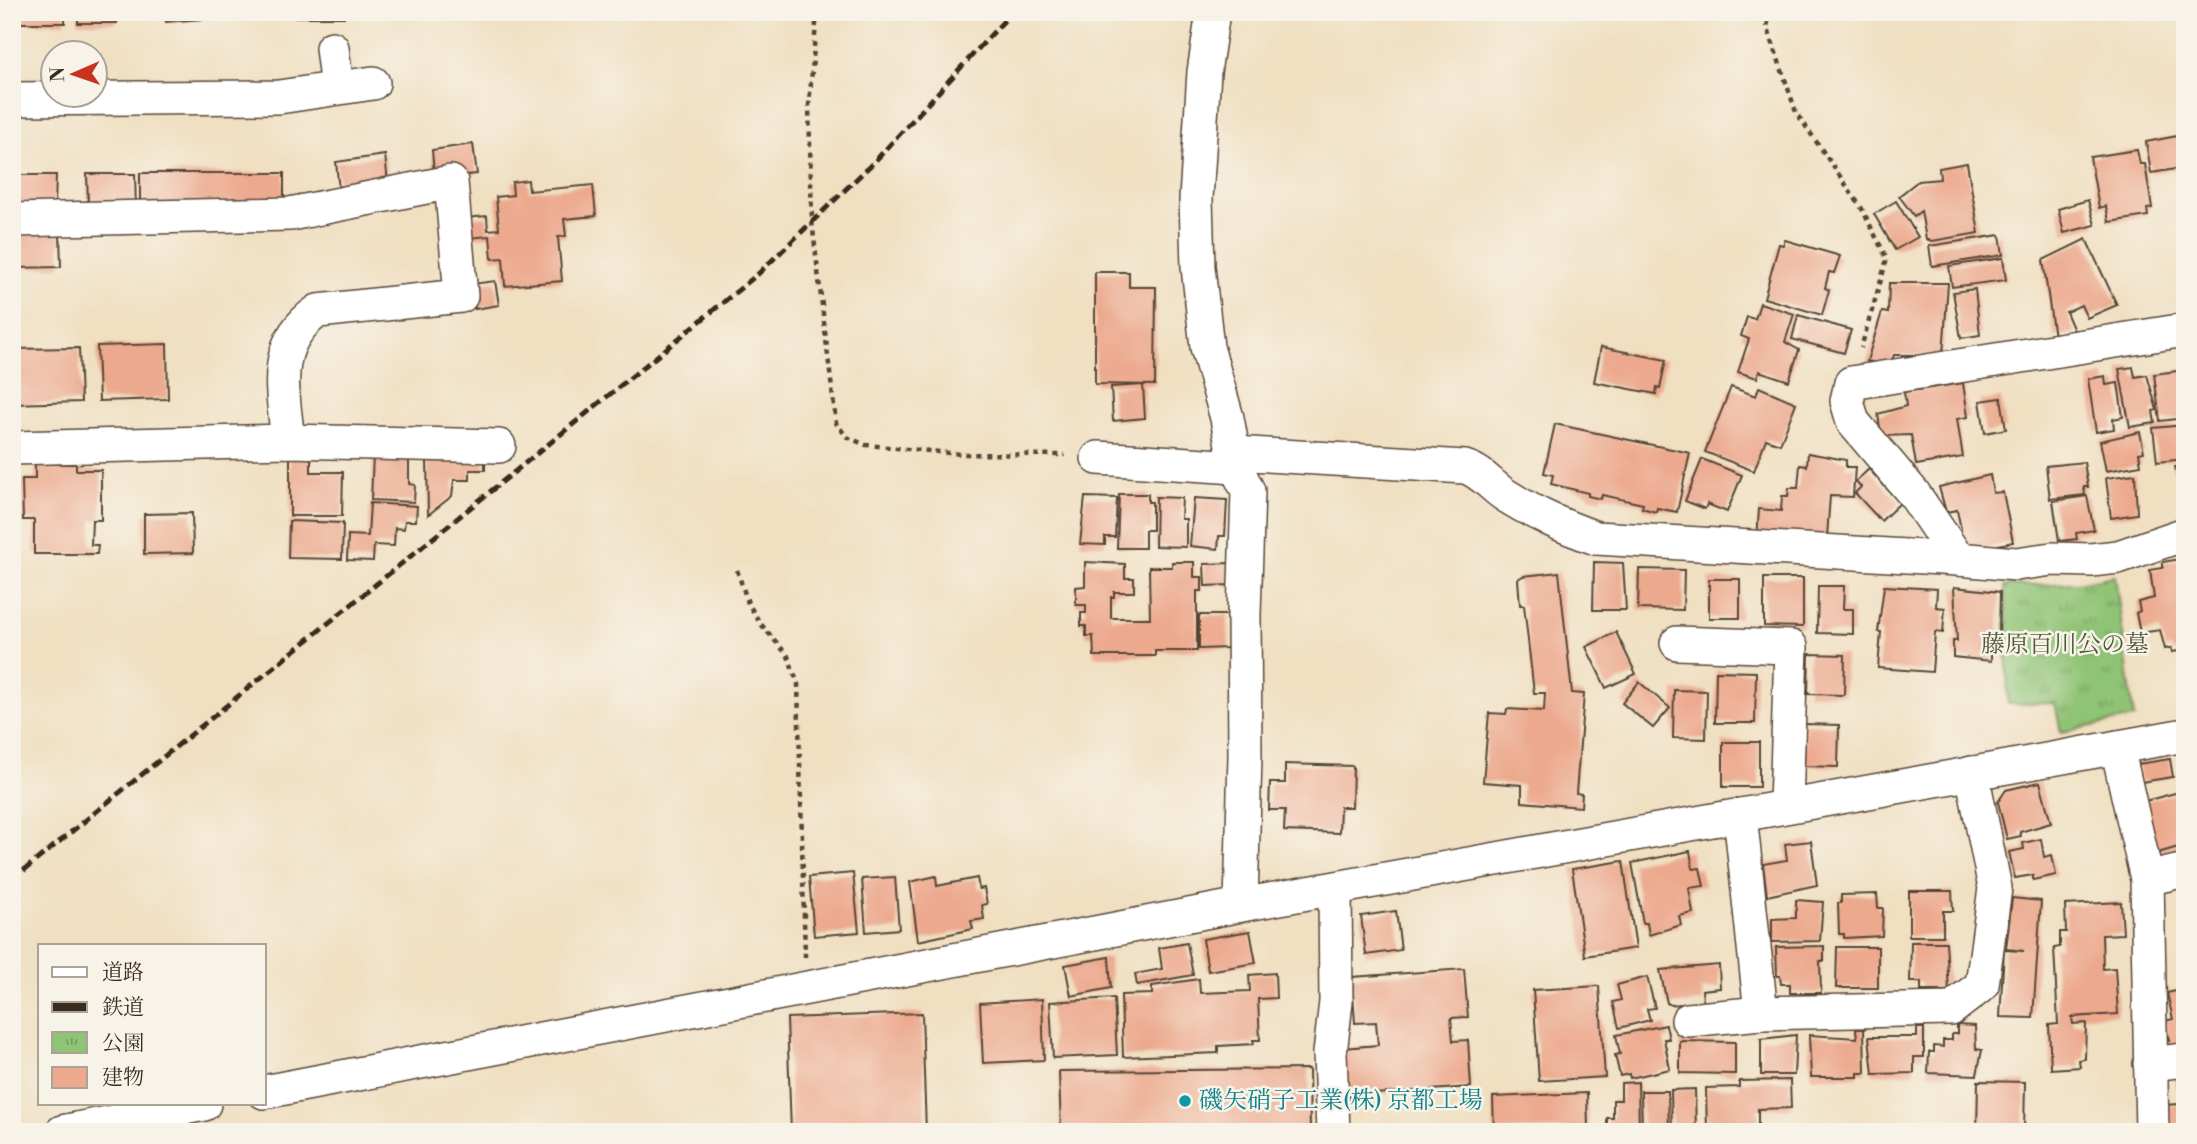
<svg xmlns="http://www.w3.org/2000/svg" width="2197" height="1144" font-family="'Libre Bodoni','Noto Serif JP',serif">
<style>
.park{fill:url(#park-tufts);stroke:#65764a;stroke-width:2}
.building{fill:#eca98d}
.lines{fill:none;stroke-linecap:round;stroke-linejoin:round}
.minor-casing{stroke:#564536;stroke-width:36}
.path{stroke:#564536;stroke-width:4.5;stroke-dasharray:5 5;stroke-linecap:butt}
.minor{stroke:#fff;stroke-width:33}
.rail{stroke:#3b2a1e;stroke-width:5;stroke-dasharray:10 5;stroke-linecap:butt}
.culture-dot{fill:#0f9aa8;stroke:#f7f3e8;stroke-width:2.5}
.labels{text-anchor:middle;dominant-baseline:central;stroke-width:5;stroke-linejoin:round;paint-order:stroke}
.park-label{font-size:24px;fill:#545838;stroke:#f7f3e8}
.culture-label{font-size:24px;fill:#0d838f;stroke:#f7f3e8;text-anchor:start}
</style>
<defs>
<pattern id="park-tufts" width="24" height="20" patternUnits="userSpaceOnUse" patternTransform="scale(1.75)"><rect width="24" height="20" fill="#8fc375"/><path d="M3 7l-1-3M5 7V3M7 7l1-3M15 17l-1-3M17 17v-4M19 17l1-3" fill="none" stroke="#769f5f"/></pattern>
</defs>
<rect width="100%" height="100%" fill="#f7f3e8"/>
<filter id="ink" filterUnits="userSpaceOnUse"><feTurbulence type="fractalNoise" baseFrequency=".0143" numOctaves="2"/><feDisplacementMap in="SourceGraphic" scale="14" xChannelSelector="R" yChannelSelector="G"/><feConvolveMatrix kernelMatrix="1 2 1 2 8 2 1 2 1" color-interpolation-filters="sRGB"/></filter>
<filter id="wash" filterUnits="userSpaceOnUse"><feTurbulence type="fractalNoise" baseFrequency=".00686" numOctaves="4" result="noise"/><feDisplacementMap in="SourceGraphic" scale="28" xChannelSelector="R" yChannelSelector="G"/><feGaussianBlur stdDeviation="1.57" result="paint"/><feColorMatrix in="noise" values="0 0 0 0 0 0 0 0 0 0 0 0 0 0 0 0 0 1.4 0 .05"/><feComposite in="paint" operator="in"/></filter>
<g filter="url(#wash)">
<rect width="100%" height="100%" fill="#f0dfc1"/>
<polygon class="park" points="2115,576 2134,718 2061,732 2055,703 2008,704 2005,586 2078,583"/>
<g id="blocks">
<g class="building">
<rect x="16" y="12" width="49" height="11"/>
<rect x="78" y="12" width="39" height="11"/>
<polygon points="165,12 214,12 214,18 166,22"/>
<polygon points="227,12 275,12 276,18 227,19"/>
<rect x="296" y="12" width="48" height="5"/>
<polygon points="2177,136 2182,168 2151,173 2146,142"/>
<polygon points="473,144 477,174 456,176 434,173 432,150"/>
<polygon points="2137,150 2140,164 2145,164 2152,208 2147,209 2148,216 2109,222 2106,206 2099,208 2090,157"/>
<polygon points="385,155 388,183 339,190 336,162"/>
<polygon points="1967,163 1979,233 1932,241 1926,239 1921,211 1914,216 1899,196 1918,181 1940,179 1939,168"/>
<rect x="140" y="173" width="144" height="36"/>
<polygon points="87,174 135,174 136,210 88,204"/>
<polygon points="12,175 56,175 55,206 12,205"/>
<polygon points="528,180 529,191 593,185 596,216 564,219 566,236 558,237 562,281 505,286 503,258 492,259 490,236 467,238 465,218 487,216 488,230 499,229 496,197 513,195 512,182"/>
<polygon points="2088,200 2095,225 2064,233 2058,209"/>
<polygon points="1896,201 1918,237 1895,250 1874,214"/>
<polygon points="14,234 60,234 61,267 14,268"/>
<polygon points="2000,235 2003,255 1932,266 1929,246"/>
<polygon points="2086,239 2117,305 2087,318 2081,305 2066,312 2075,333 2054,337 2043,260"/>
<polygon points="1785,240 1840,256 1834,273 1829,272 1825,288 1829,290 1822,315 1764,298 1779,244 1783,245"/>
<polygon points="2003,258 2006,280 1952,287 1949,266"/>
<polygon points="1095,272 1129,272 1129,287 1156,287 1155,385 1095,384"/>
<polygon points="495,281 499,305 475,309 472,284"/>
<polygon points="1889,283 1948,283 1943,355 1894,355 1890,366 1867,361 1882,312 1888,313"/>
<polygon points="1975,289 1980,335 1961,338 1953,292"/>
<polygon points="1760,303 1794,314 1785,342 1799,350 1789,381 1759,371 1757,378 1738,372 1749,339 1741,336 1747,317 1755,319"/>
<polygon points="1798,315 1851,330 1844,353 1792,339"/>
<polygon points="167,344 168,399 99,401 97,346"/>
<polygon points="1601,347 1666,360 1660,388 1657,387 1656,394 1594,382"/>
<polygon points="79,348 81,402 12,404 12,349"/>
<polygon points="2133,367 2135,377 2147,375 2157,410 2153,411 2155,423 2130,427 2119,369"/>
<polygon points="2185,370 2185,418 2160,421 2154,374"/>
<polygon points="2105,376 2106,385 2118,383 2123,417 2113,419 2114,429 2096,432 2088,379"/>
<polygon points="1963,383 1968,417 1957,419 1963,457 1916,465 1911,435 1881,436 1878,414 1906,406 1904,392"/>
<polygon points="1143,385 1145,418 1113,421 1111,387"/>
<polygon points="1731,387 1756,396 1759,387 1796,403 1780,444 1766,439 1754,471 1705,452"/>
<polygon points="2001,398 2006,429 1985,433 1980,401"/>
<polygon points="1555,424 1690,453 1677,512 1657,508 1656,512 1642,508 1643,504 1602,495 1601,499 1588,496 1588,493 1551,484 1553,475 1544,473"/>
<polygon points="2185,425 2185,459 2157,462 2153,428"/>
<polygon points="2140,432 2144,452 2139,453 2141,465 2106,471 2100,441"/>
<polygon points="1808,453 1846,460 1846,467 1855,467 1853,497 1830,496 1827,537 1757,539 1759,509 1781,511 1782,496 1788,496 1789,488 1798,488 1800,465 1807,466"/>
<polygon points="290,455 311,455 311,472 343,472 342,516 290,516"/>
<polygon points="373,455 409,456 409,484 415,485 414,502 371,500"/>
<polygon points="427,458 485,459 485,470 470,470 470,480 454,480 452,496 428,515"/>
<polygon points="1702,459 1742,475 1727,512 1707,504 1705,509 1685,501"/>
<polygon points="2084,462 2088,487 2084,487 2085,495 2050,499 2046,466"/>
<polygon points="35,464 76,464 76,470 101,470 101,520 92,520 91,545 98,545 97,554 34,554 34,520 23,520 22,479 35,479"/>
<polygon points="2185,465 2185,505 2182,506 2175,467"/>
<polygon points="1869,469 1900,503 1881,521 1855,493 1861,487 1856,481"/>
<polygon points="2135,474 2137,514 2111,518 2106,478"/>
<polygon points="1990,475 1993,493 2003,492 2013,542 1974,550 1959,539 1961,529 1957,510 1946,512 1939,487"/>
<polygon points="1119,494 1148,494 1148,502 1152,502 1152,530 1145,530 1145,548 1117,548"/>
<polygon points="2087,496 2094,530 2076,533 2077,539 2059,541 2053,501"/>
<polygon points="1085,497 1117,498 1115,537 1105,537 1105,545 1080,544"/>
<polygon points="1156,497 1182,498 1181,519 1186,519 1186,547 1155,546"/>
<polygon points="1194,498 1227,500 1225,536 1219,536 1218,549 1190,546"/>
<polygon points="370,503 417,506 416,521 405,521 404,529 395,528 394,546 374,545 373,561 347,560 348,535 368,536"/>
<polygon points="192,513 193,553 144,554 144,514"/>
<polygon points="289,521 343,523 342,559 288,558"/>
<polygon points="2185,558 2185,650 2172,652 2171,648 2165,649 2160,630 2140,633 2136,613 2140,611 2138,602 2154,598 2150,570 2163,568 2163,562"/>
<polygon points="1085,562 1125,564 1125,578 1134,578 1134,592 1114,592 1114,597 1111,597 1111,618 1150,618 1149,567 1172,567 1172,562 1194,562 1194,577 1202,577 1202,591 1197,591 1197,651 1155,651 1155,656 1094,656 1093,636 1086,636 1086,626 1081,626 1081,613 1086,613 1086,605 1076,605 1076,587 1085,586"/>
<polygon points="1594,562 1623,563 1626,610 1593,610"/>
<polygon points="1231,563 1232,585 1205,586 1204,564"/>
<polygon points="1639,569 1684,570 1683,610 1638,609"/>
<polygon points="1559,572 1572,693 1584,694 1576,793 1582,794 1581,807 1522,802 1522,785 1483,782 1489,713 1506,714 1507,709 1544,711 1545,693 1534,693 1524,605 1520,605 1518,579 1523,576"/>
<polygon points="1764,578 1803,578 1803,627 1764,626"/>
<rect x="1709" y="579" width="31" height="39"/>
<polygon points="1818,586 1844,586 1843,609 1853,609 1853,634 1817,633"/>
<polygon points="1884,586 1937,589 1936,607 1945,608 1943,633 1935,632 1932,672 1878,668 1881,632 1878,632"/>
<polygon points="1954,587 2000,592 1999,640 1991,640 1991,661 1953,657 1953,641 1957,641"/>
<polygon points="1199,615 1228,615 1229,648 1199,649"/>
<polygon points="1616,632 1636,674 1606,688 1586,647"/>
<polygon points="1809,654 1845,655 1844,695 1808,694"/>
<polygon points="1716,671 1756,672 1755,723 1715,723"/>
<polygon points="1639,682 1670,708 1653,728 1622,703"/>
<polygon points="1674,690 1707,691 1706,739 1673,738"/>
<polygon points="1805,724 1839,725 1838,767 1804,766"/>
<rect x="1723" y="742" width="36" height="45"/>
<polygon points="2170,759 2173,777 2141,782 2138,764"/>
<polygon points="1285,764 1353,766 1352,807 1340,807 1339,833 1284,831 1285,810 1269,810 1270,783 1285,783"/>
<polygon points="2040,782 2051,823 2020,832 2021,836 2007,839 1998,802 2006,790"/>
<polygon points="2179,792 2185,812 2185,845 2158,853 2145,801"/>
<polygon points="2041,839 2044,857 2052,855 2056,875 2033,880 2033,875 2015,878 2009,852 2024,849 2023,843"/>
<polygon points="1811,841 1817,885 1767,896 1763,864 1787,860 1785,844"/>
<polygon points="1690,851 1693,869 1700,868 1704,886 1689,888 1693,913 1679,916 1681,925 1649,935 1647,923 1643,923 1632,863"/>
<polygon points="1623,861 1636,948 1585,956 1572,869"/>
<polygon points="853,873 859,932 814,936 809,877"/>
<polygon points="936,876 937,886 977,878 979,889 984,888 987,904 982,905 984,919 971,921 973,929 918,941 910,882"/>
<polygon points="895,877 899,929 866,932 862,879"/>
<polygon points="1909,891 1952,891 1953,911 1943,911 1943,936 1909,936"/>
<polygon points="1877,894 1878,908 1883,908 1882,936 1844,938 1844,934 1839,934 1838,903 1841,903 1841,895"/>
<polygon points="2012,898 2041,901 2033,1018 2000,1017 2004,950 2024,951 2006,949"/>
<polygon points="1796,900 1823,902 1820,941 1772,942 1772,919 1796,918"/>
<polygon points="2121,902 2123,934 2102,935 2103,969 2115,968 2118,1014 2072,1017 2073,1024 2086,1023 2085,1059 2079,1060 2080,1067 2051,1069 2049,1025 2058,1024 2054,948 2060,947 2060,932 2066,932 2065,905"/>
<polygon points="1396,911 1401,950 1366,955 1361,916"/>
<polygon points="1250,931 1256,963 1208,971 1203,939"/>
<polygon points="1911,942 1946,942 1949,991 1921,991 1921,982 1910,982"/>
<polygon points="1187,943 1193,975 1137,985 1135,974 1162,969 1159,948"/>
<polygon points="1824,946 1824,961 1820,961 1821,993 1790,993 1790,984 1781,984 1780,976 1777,976 1776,947"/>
<polygon points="1837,947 1878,947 1878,988 1836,988"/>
<polygon points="1109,957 1111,988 1071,996 1065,965"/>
<polygon points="1719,965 1720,988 1702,990 1703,1002 1671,1005 1667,1003 1660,970"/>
<polygon points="1464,969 1468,1017 1451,1018 1453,1041 1468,1040 1471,1087 1347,1096 1343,1048 1378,1045 1376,1022 1355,1023 1352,977"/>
<polygon points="1275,973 1276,998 1258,999 1260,1040 1253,1040 1254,1044 1218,1046 1218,1053 1123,1057 1121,995 1152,994 1152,986 1199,979 1200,993 1250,991 1249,975"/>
<polygon points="1647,977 1655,1008 1647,1009 1650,1020 1619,1028 1613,1002 1621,1000 1617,985"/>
<polygon points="1599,986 1605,1077 1539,1081 1533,990"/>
<polygon points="2185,989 2185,1048 2163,1053 2161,1041 2169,1040 2165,1021 2173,1019 2167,993"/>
<polygon points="1114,998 1117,1055 1053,1058 1050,1002"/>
<polygon points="1042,999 1044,1060 983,1063 980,1003"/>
<polygon points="922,1013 926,1132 791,1132 787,1018"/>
<polygon points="1666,1025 1669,1039 1664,1039 1670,1069 1630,1078 1629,1074 1620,1076 1615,1055 1620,1054 1616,1035"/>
<polygon points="1957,1025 1975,1026 1976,1049 1982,1050 1977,1075 1928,1073 1929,1052 1934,1052 1934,1046 1943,1047 1943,1040 1952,1040 1952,1034 1957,1034"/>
<polygon points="1917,1028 1924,1028 1924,1057 1914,1057 1914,1073 1873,1074 1869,1037 1917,1037"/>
<polygon points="1856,1029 1864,1029 1865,1073 1858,1073 1858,1077 1811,1077 1809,1035 1857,1038"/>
<polygon points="1796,1035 1794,1075 1761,1075 1761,1039"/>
<polygon points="1680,1041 1735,1042 1735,1074 1680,1073"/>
<polygon points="1309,1069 1310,1132 1061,1132 1059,1071"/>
<polygon points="2178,1077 2185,1077 2185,1132 2168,1132 2165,1105 2180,1104"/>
<polygon points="1790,1080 1791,1108 1758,1109 1758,1132 1707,1132 1706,1088 1739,1087 1739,1081"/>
<polygon points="1978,1081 2025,1082 2024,1132 1977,1132"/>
<polygon points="1638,1082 1639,1132 1607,1132 1607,1118 1613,1118 1613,1100 1621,1100 1621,1083"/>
<polygon points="1695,1089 1696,1132 1672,1132 1671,1090"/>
<polygon points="1641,1091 1668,1091 1669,1132 1642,1132"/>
<polygon points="1587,1093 1588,1128 1494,1131 1493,1097"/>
</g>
</g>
</g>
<g filter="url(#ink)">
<use href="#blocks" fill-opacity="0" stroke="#564536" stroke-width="2"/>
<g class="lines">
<g class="minor-casing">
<g id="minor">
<polyline points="1213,12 1204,72 1196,199 1198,267 1207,347 1227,418 1236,467 1248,491 1244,614 1245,756 1241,905"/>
<polyline points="332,48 337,88"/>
<polyline points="12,99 279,97 373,83"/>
<path d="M12,220L290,214L451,182L461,296L318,311C270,344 283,391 288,441"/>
<polyline points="2185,330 1851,383 1847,401 1853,422 1914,494 1958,559 2016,564 2052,559 2091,560 2118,557 2185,534"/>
<polyline points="12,448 288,441 499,446"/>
<path d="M1234,453L1465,467C1482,472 1491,486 1505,495C1537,515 1560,525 1596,538L1958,559"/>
<polyline points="1098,458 1236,467"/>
<polyline points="1677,643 1791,647 1786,806"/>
<polyline points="2117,747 2147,879 2152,1132"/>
<polyline points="1740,815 1761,1013"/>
<polyline points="2147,879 2185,870"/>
<polyline points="1688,1020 1761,1013 1951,1009 1982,985 1995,888 1972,773"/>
<polyline points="2150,1064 2185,1060"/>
<polyline points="264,1092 1241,905 2185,735"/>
<polyline points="62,1132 204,1104"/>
<polyline points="1333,1132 1330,1053 1336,1002 1335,889"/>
</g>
</g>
<g class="path">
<polyline points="817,12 809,105 812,221 836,423 847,437 866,445 961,454 1065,455"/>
<polyline points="1771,12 1767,26 1796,112 1861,207 1887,259 1861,348"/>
<polyline points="737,570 748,603 760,623 788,656 798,684 805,957"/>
</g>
<use href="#minor" class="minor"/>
<polyline class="rail" points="12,880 758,274 875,161 1012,12"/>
</g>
</g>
<circle class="culture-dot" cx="1185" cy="1101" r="7"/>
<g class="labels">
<g class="park-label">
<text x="2065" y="645">藤原百川公の墓</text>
</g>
<g class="culture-label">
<text x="1199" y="1101">磯矢硝子工業(株) 京都工場</text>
</g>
</g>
<rect width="2197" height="1144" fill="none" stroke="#f7f3e8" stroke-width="42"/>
<rect x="38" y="944" width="228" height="161" fill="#f7f3e8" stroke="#aca397" stroke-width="2"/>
<rect x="52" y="967" width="35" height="10" fill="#ffffff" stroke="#aca397" stroke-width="2"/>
<text x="102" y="979" font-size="21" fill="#3b2a1e">道路</text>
<rect x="52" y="1002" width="35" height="10" fill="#3b2a1e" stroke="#aca397" stroke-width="2"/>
<text x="102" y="1014" font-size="21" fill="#3b2a1e">鉄道</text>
<rect x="52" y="1032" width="35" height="21" fill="url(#park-tufts)" stroke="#aca397" stroke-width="2"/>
<text x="102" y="1050" font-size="21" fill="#3b2a1e">公園</text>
<rect x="52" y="1067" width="35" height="21" fill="#eca98d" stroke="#aca397" stroke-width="2"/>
<text x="102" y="1084" font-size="21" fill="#3b2a1e">建物</text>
<g transform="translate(74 74) rotate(268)"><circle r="33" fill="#f7f3e8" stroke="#aca397" stroke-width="2"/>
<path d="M0-5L12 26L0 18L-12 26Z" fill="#c8321e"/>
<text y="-10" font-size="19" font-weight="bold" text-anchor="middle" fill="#3b2a1e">N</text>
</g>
</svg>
